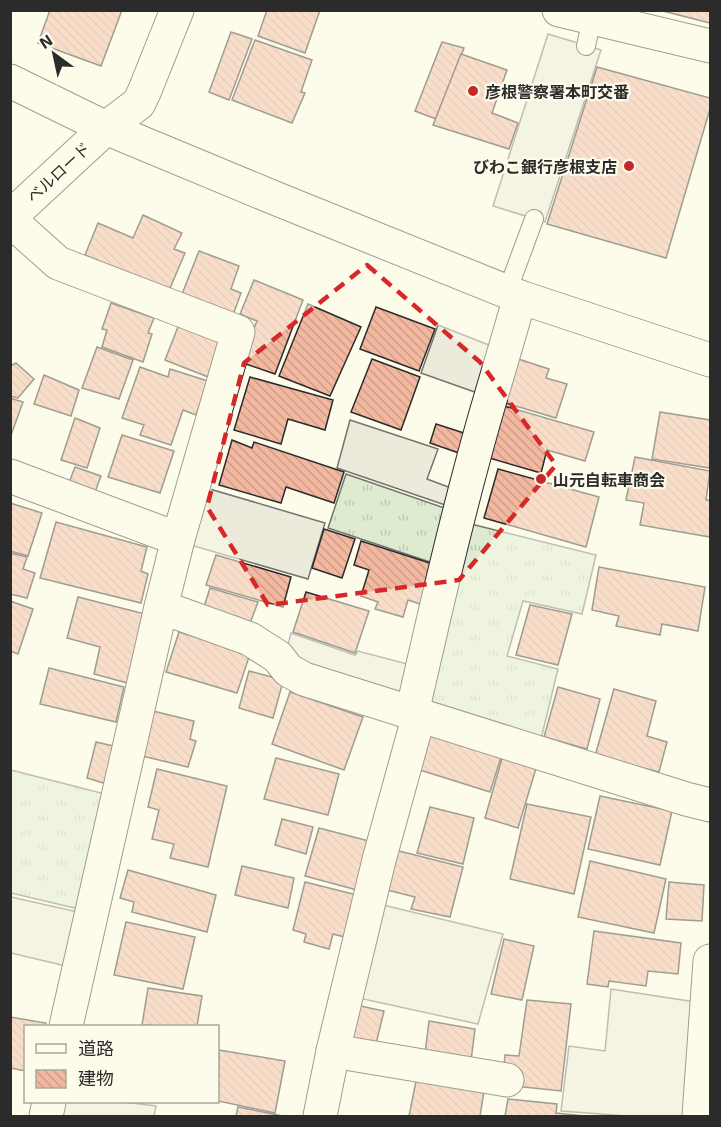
<svg xmlns="http://www.w3.org/2000/svg" width="721" height="1127" font-family="'Exo 2','Noto Sans JP',sans-serif">
<style>
.grass{fill:url(#grass-tufts);stroke:#74746e;stroke-width:1.5}
.parking{fill:#eceadb;stroke:#74746e;stroke-width:1.5}
.building{fill:url(#building-back-hatch);stroke:#2b2b2b;stroke-width:1.5}
.lines{fill:none;stroke-linecap:round;stroke-linejoin:round}
.lane-casing{stroke:#2b2b2b;stroke-width:20}
.street-casing{stroke:#2b2b2b;stroke-width:35}
.secondary-casing{stroke:#2b2b2b;stroke-width:35}
.primary-casing{stroke:#2b2b2b;stroke-width:35}
.lane{stroke:#fdfbea;stroke-width:18}
.street{stroke:#fdfbea;stroke-width:33}
.secondary{stroke:#fdfbea;stroke-width:33}
.primary{stroke:#fdfbea;stroke-width:33}
.marked{fill:none;stroke:#d62828;stroke-width:4.5;stroke-dasharray:12 8;stroke-linejoin:round}
.poi-dot{fill:#c62828;stroke:#fdfbea;stroke-width:2}
.labels{text-anchor:middle;dominant-baseline:central;stroke-width:4.5;stroke-linejoin:round;paint-order:stroke}
.poi-label{font-size:16px;font-weight:bold;fill:#2b2b2b;stroke:#fdfbea;text-anchor:start}
.street-label{font-size:16px;fill:#2b2b2b;stroke:#fdfbea}
</style>
<defs>
<pattern id="grass-tufts" width="24" height="20" patternUnits="userSpaceOnUse" patternTransform="scale(1.5)"><rect width="24" height="20" fill="#deebd1"/><path d="M3 7l-1-3M5 7V3M7 7l1-3M15 17l-1-3M17 17v-4M19 17l1-3" fill="none" stroke="#bfcab4"/></pattern>
<pattern id="building-back-hatch" width="6" height="6" patternUnits="userSpaceOnUse" patternTransform="scale(1.5)"><rect width="6" height="6" fill="#f2b8a0"/><path d="M-1 5l2 2M0 0l6 6M5-1l2 2" fill="none" stroke="#d09e8a"/></pattern>
</defs>
<rect width="100%" height="100%" fill="#fdfbea"/>
<g class="grass">
<polygon points="346,474 453,511 439,565 328,528"/>
<polygon points="467,523 596,555 582,614 523,601 507,656 558,669 540,743 423,705"/>
<polygon points="11,770 109,795 83,910 11,893"/>
</g>
<g class="parking">
<polygon points="548,34 601,50 545,222 493,206"/>
<polygon points="438,325 499,349 483,395 421,373"/>
<polygon points="350,420 438,449 427,479 459,491 454,508 337,468"/>
<polygon points="203,487 325,523 308,579 187,544"/>
<polygon points="291,633 355,655 358,651 411,665 402,701 293,664 286,652"/>
<polygon points="11,897 78,912 66,966 11,953"/>
<polygon points="375,903 503,934 478,1024 354,997"/>
<polygon points="611,989 695,1002 684,1116 628,1116 561,1111 569,1046 605,1051"/>
<polygon points="61,1102 124,1102 156,1106 154,1116 57,1116"/>
</g>
<g class="building">
<polygon points="50,10 122,10 101,66 38,43"/>
<polygon points="267,10 320,10 305,53 258,36"/>
<polygon points="659,10 710,10 710,23"/>
<polygon points="231,32 252,39 229,100 209,92"/>
<polygon points="255,40 312,60 301,92 305,93 292,123 232,100"/>
<polygon points="442,42 464,48 436,119 415,111"/>
<polygon points="461,54 507,70 492,113 518,123 509,149 433,125"/>
<polygon points="597,67 710,98 710,109 666,258 547,224"/>
<polygon points="143,215 182,233 174,249 185,253 167,295 100,268 101,262 85,255 98,223 133,238"/>
<polygon points="199,251 239,266 231,289 241,293 232,318 180,299"/>
<polygon points="254,280 303,300 275,374 240,362 257,321 240,314"/>
<polygon points="111,303 154,318 148,333 152,334 143,362 102,347 107,330 102,329"/>
<polygon points="308,304 361,327 330,396 279,376"/>
<polygon points="376,307 435,329 419,371 360,349"/>
<polygon points="181,319 224,336 208,377 165,360"/>
<polygon points="97,347 133,360 119,399 82,388"/>
<polygon points="509,356 549,369 546,378 567,384 556,418 495,400"/>
<polygon points="372,359 420,377 401,430 351,412"/>
<polygon points="16,363 34,379 18,398 10,396 10,366"/>
<polygon points="140,367 168,377 170,369 208,381 196,415 183,410 171,445 140,435 144,425 122,418"/>
<polygon points="44,375 79,390 71,416 34,404"/>
<polygon points="250,377 333,400 325,430 288,419 281,444 234,430"/>
<polygon points="10,398 23,402 10,438"/>
<polygon points="494,403 594,432 585,461 547,450 541,473 479,455"/>
<polygon points="660,412 710,420 710,468 652,459"/>
<polygon points="75,418 100,428 87,468 61,460"/>
<polygon points="436,424 467,434 459,453 430,443"/>
<polygon points="122,435 174,451 160,493 108,477"/>
<polygon points="232,440 252,448 254,442 344,472 334,503 286,487 281,503 219,485"/>
<polygon points="635,457 710,471 706,500 710,500 710,537 640,525 644,503 626,500"/>
<polygon points="75,467 101,476 91,503 65,493"/>
<polygon points="498,469 599,497 586,547 484,518"/>
<polygon points="10,503 42,513 28,556 10,551"/>
<polygon points="56,522 147,547 141,571 148,574 141,603 40,578"/>
<polygon points="324,529 355,539 342,578 312,568"/>
<polygon points="361,541 436,565 423,605 408,600 403,617 375,609 378,602 361,596 369,570 354,565"/>
<polygon points="10,553 27,557 23,569 35,573 27,598 10,594"/>
<polygon points="216,555 291,577 283,607 206,585"/>
<polygon points="599,567 705,587 698,631 662,624 660,635 616,626 619,616 592,610"/>
<polygon points="210,588 258,602 249,626 202,613"/>
<polygon points="306,592 369,611 355,653 293,632"/>
<polygon points="78,597 149,615 131,684 94,674 100,647 67,638"/>
<polygon points="10,601 33,609 18,654 10,651"/>
<polygon points="530,605 572,614 558,665 516,655"/>
<polygon points="179,632 250,654 237,693 166,672"/>
<polygon points="49,668 124,687 116,722 40,704"/>
<polygon points="249,671 279,679 282,685 273,718 239,708"/>
<polygon points="558,687 600,699 587,749 544,737"/>
<polygon points="614,689 656,701 647,736 667,742 659,772 595,756"/>
<polygon points="290,692 363,717 344,770 272,744"/>
<polygon points="149,710 194,721 190,739 196,741 188,767 138,755"/>
<polygon points="431,733 502,754 490,792 420,770"/>
<polygon points="96,742 118,747 110,785 87,778"/>
<polygon points="503,755 537,765 518,828 485,818"/>
<polygon points="276,758 339,774 328,815 264,799"/>
<polygon points="157,769 227,786 208,867 170,858 174,844 152,839 159,810 148,807"/>
<polygon points="600,796 672,811 660,865 588,849"/>
<polygon points="527,804 591,817 574,894 510,879"/>
<polygon points="430,807 474,818 463,864 417,853"/>
<polygon points="282,819 313,827 306,854 275,845"/>
<polygon points="319,828 369,841 357,890 305,876"/>
<polygon points="391,849 463,867 450,917 411,909 415,897 379,888"/>
<polygon points="590,861 666,879 654,933 578,917"/>
<polygon points="242,866 294,878 288,908 235,895"/>
<polygon points="128,870 216,895 207,932 132,912 134,902 120,898"/>
<polygon points="305,882 361,896 348,938 333,934 329,949 304,942 306,934 293,930"/>
<polygon points="669,882 704,885 702,921 666,919"/>
<polygon points="126,922 195,937 183,989 114,975"/>
<polygon points="594,931 681,943 678,974 648,971 646,986 609,981 608,987 587,984"/>
<polygon points="504,939 534,946 522,1000 491,994"/>
<polygon points="148,988 202,996 197,1026 160,1026 142,1025"/>
<polygon points="527,1000 571,1004 561,1091 514,1086 503,1075 505,1055 519,1056"/>
<polygon points="351,1004 384,1011 375,1048 343,1042"/>
<polygon points="10,1017 46,1023 45,1026 26,1026 26,1071 10,1068"/>
<polygon points="429,1021 475,1029 470,1069 424,1062"/>
<polygon points="219,1050 285,1061 275,1113 218,1101"/>
<polygon points="417,1076 484,1091 480,1116 409,1116"/>
<polygon points="508,1099 557,1104 556,1113 585,1116 505,1116"/>
<polygon points="238,1107 283,1116 236,1116"/>
</g>
<g class="lines">
<g class="lane-casing">
<g id="lane">
<polyline points="586,46 592,18"/>
<polyline points="507,292 534,219"/>
</g>
</g>
<g class="street-casing">
<g id="street">
<polyline points="559,10 710,46"/>
<polyline points="106,128 139,103 145,90 177,10"/>
<polyline points="10,220 58,263 238,332 178,539 161,607 66,1026"/>
<polyline points="10,476 178,539"/>
<polyline points="161,607 250,639 278,657 288,670 304,679 686,799 710,805"/>
<path d="M412,713C434,616 456,520 483,424C495,382 508,340 520,297"/>
<polyline points="333,1051 507,1080"/>
<polyline points="46,1116 49,1102"/>
<polyline points="320,1116 333,1051 379,860 419,715"/>
<polyline points="699,1116 710,961"/>
</g>
</g>
<g class="secondary-casing">
<polyline id="secondary" points="106,128 277,199 520,297 710,360"/>
</g>
<g class="primary-casing">
<polyline id="primary" points="10,81 106,128 10,217"/>
</g>
<use href="#lane" class="lane"/>
<use href="#street" class="street"/>
<use href="#secondary" class="secondary"/>
<use href="#primary" class="primary"/>
</g>
<path d="M0 0H721V1127H0ZM367,265L480,362L556,465L459,580L268,605L207,507L244,363Z" fill="#fdfbea" fill-opacity=".55" fill-rule="evenodd"/>
<path class="marked" d="M367,265L480,362L556,465L459,580L268,605L207,507L244,363Z"/>
<g class="poi-dot">
<circle cx="473" cy="91" r="6"/>
<circle cx="629" cy="166" r="6"/>
<circle cx="541" cy="479" r="6"/>
</g>
<g class="labels">
<g class="poi-label">
<text x="485" y="91">彦根警察署本町交番</text>
<text x="617" y="166" text-anchor="end">びわこ銀行彦根支店</text>
<text x="553" y="479">山元自転車商会</text>
</g>
<g class="street-label">
<text transform="translate(58 172) rotate(-43)">ベルロード</text>
</g>
</g>
<rect width="721" height="1127" fill="none" stroke="#2b2b2b" stroke-width="24"/>
<rect x="24" y="1025" width="195" height="78" fill="#fdfbea" stroke="#a9a89e" stroke-width="1.5"/>
<rect x="36" y="1044" width="30" height="9" fill="#fdfbea" stroke="#a9a89e" stroke-width="1.5"/>
<text x="78" y="1055" font-size="18" fill="#2b2b2b">道路</text>
<rect x="36" y="1070" width="30" height="18" fill="url(#building-back-hatch)" stroke="#a9a89e" stroke-width="1.5"/>
<text x="78" y="1085" font-size="18" fill="#2b2b2b">建物</text>
<g transform="translate(54 54) rotate(327)" stroke="#fdfbea" stroke-width="4.5" paint-order="stroke">
<path d="M0-4.5L10 22L0 15L-10 22Z" fill="#2b2b2b"/>
<text y="-9" font-size="16" font-weight="bold" text-anchor="middle" fill="#2b2b2b">N</text>
</g>
</svg>
